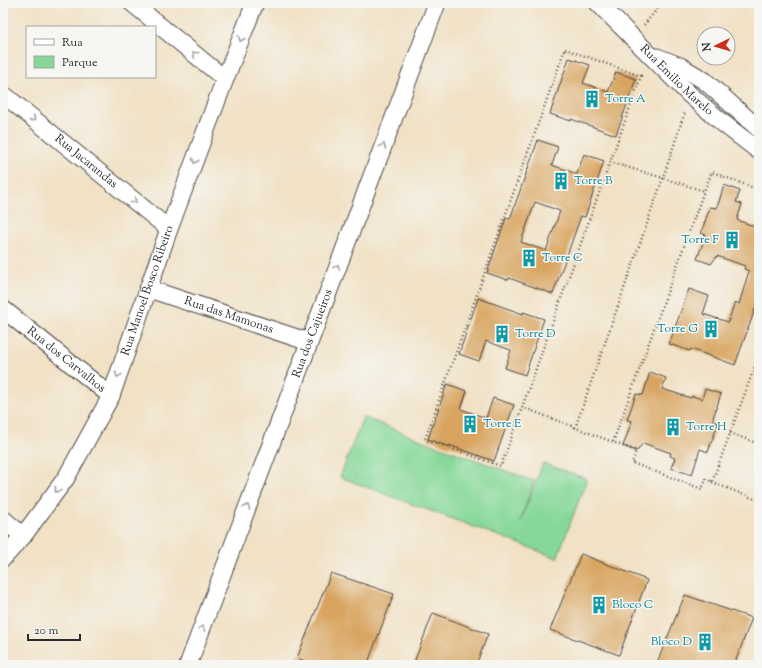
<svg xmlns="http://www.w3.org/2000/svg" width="762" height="668" font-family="'Sorts Mill Goudy',serif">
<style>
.green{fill:#86d899;stroke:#588262}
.building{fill:#d8a45e;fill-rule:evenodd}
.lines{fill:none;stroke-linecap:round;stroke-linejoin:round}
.minor-casing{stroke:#494642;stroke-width:19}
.path{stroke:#494642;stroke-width:2.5;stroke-dasharray:1 3;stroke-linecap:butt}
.minor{stroke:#fff;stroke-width:17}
.oneway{stroke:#a0a0a0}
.labels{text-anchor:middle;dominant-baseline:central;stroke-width:3;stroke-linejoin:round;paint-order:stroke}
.street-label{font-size:12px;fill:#2b2b2b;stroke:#f6f6f2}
.culture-label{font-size:12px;fill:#0d838f;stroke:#f6f6f2;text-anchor:start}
</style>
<rect width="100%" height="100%" fill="#f6f6f2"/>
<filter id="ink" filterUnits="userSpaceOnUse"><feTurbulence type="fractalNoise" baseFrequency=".025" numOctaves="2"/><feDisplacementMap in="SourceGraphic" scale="8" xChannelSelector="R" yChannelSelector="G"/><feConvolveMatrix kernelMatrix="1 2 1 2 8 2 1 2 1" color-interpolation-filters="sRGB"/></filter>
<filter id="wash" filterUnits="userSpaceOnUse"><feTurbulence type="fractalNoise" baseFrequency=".012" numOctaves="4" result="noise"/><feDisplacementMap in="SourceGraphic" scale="16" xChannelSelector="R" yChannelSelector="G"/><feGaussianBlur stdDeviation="0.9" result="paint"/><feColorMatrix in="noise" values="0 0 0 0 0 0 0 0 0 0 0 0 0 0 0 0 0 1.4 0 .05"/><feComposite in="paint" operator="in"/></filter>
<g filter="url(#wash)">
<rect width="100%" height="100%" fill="#f1e1c5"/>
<path class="green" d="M363,417L429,443L534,481L520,523L543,463L587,479L557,558C485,530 412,505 340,477Z"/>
<g id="blocks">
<g class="building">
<polygon points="569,58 590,65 583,83 608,92 616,72 636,79 616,135 571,119 571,121 550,114"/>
<path d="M538,140L558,147L552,165L577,174L584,154L604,161L585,217L581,216L553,294L509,278L508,280L487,273L506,218L510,219ZM535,202L560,211L546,251L521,242Z"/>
<polygon points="724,185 740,191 736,202 742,204 737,220 759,228 759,298 735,365 691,349 690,351 669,344 689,289 709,296 703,314 728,322 735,302 739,304 749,271 744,269 745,266 717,256 711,264 697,259 706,235 701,233 710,207 717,208"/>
<polygon points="478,298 523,314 523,312 544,319 525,375 505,368 511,350 486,341 479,361 459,354"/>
<polygon points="650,372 666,378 662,389 691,398 692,396 702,399 705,389 721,394 712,421 718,423 708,452 700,449 692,475 671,468 675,458 670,456 671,453 643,443 637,451 623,446 632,421 627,420 636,394 643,395"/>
<polygon points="447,384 467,391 461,409 486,418 493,398 514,405 494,461 449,445 449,447 428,439"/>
<polygon points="581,554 647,580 619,655 550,630"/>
<polygon points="331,573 394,594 367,665 316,665 297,658"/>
<polygon points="685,595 752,618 734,665 656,665"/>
<polygon points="433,613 488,634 476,665 413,665"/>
</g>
</g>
</g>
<g filter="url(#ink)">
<use href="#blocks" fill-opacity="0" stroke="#494642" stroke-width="1"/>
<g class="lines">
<g class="minor-casing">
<g id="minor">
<polyline points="132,3 225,79"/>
<path id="s1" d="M598,3L690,95L724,124L759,151"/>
<polyline points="657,57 680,66 705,81 759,129"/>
<path id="s2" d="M3,94L169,229"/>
<path id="s3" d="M149,289L309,342"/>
<path id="s4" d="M3,309L111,396"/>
<polyline points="3,519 23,536"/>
<path id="s5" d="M3,558L23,536L66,478L111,396L169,229L225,79L255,3"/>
<path id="s6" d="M188,665L437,3"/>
</g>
</g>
<g class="path">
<polyline points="644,25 662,3"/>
<polygon points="565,49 641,76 501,466 425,439"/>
<polyline points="610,162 663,178 704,191 712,172 759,190"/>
<polyline points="522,407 636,451 632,463 702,489 706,479 712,482 759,355"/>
<polyline points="575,428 663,178 685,112"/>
<polyline points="730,433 759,444"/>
<polyline points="613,442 704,191"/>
<polyline points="712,482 757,500"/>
</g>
<use href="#minor" class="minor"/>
</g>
<defs><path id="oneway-chevron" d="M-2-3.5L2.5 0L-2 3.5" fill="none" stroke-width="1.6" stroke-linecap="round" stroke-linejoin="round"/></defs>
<g class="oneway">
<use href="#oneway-chevron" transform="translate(241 39) rotate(112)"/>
<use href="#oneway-chevron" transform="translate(195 54) rotate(-141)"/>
<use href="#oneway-chevron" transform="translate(33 119) rotate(39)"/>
<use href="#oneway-chevron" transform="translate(383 146) rotate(-69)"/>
<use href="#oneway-chevron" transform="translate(195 161) rotate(110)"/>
<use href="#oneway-chevron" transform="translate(134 201) rotate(39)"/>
<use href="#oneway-chevron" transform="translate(337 267) rotate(-69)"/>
<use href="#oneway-chevron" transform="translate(118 375) rotate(110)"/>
<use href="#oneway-chevron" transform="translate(57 490) rotate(126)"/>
<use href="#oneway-chevron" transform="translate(247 507) rotate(-69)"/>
<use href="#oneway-chevron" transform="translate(202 628) rotate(-69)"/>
</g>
</g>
<defs>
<g id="building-bare" transform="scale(1.38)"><path d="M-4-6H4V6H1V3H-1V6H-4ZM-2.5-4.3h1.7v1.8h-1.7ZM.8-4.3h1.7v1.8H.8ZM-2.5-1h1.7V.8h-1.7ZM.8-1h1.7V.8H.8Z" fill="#0f9aa8" stroke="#f6f6f2" stroke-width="2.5" paint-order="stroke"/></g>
</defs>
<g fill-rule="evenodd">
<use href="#building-bare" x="592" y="99"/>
<use href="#building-bare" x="561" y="181"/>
<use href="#building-bare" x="732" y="240"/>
<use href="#building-bare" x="529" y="258"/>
<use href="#building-bare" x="711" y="329"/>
<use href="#building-bare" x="502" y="334"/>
<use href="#building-bare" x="470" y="424"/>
<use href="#building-bare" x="673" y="427"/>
<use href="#building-bare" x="599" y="605"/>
<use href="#building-bare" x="705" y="642"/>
</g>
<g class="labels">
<g class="street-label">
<text stroke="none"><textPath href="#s1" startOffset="110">Rua Emilio Marelo</textPath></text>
<text stroke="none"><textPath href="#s2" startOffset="107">Rua Jacarandas</textPath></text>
<text stroke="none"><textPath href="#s5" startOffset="307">Rua Manoel Bosco Ribeiro</textPath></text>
<text stroke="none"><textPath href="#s3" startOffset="84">Rua das Mamonas</textPath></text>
<text stroke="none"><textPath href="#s6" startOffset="354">Rua dos Cajueiros</textPath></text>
<text stroke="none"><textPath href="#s4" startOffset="81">Rua dos Carvalhos</textPath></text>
</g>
<g class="culture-label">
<text x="605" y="99">Torre A</text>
<text x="574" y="181">Torre B</text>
<text x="719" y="240" text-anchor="end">Torre F</text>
<text x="542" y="258">Torre C</text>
<text x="698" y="329" text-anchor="end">Torre G</text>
<text x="515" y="334">Torre D</text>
<text x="483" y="424">Torre E</text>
<text x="686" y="427">Torre H</text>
<text x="612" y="605">Bloco C</text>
<text x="692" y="642" text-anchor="end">Bloco D</text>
</g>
</g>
<rect width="762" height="668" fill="none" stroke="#f6f6f2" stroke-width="16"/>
<rect x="26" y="26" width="130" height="52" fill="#f6f6f2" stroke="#a5a5a2"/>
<rect x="34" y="39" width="20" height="6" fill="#ffffff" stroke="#a5a5a2"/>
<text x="62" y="46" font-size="12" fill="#2b2b2b">Rua</text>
<rect x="34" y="56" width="20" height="12" fill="#86d899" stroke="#a5a5a2"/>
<text x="62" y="66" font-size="12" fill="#2b2b2b">Parque</text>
<g transform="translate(716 46) rotate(265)"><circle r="19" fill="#f6f6f2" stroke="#a5a5a2"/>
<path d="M0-3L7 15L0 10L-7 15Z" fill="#c8321e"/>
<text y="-6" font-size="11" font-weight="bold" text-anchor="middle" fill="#2b2b2b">N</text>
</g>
<path d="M28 634v6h52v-6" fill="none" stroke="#2b2b2b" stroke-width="2"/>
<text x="34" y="634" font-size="12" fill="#2b2b2b" stroke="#f6f6f2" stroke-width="3" paint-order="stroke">20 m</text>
</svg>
